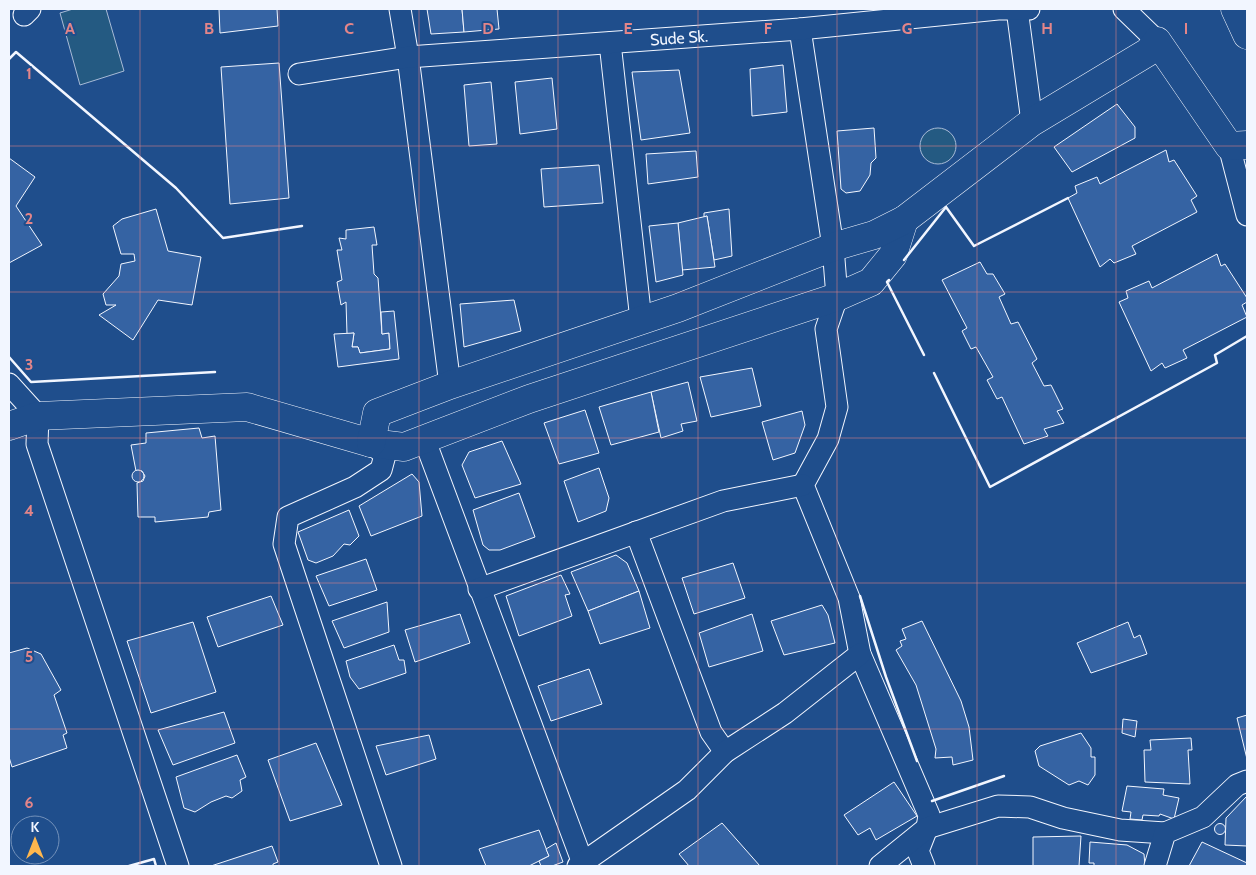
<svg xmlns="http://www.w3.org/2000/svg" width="1256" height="875" font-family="Cabin,sans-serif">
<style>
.green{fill:#245a82;stroke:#a8bbd7}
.building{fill:#3563a3;stroke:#f2f6ff}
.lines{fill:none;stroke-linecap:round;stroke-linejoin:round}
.street-casing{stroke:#f2f6ff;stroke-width:23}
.secondary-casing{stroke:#f2f6ff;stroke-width:29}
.highway-casing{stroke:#f2f6ff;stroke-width:29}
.street{stroke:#1f4e8c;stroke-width:21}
.secondary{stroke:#1f4e8c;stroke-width:28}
.highway{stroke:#1f4e8c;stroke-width:28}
.wall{stroke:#f2f6ff;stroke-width:2.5}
.grid{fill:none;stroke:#e38589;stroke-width:1;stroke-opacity:0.55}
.labels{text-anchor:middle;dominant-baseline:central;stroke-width:4;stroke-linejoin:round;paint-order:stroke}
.street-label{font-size:16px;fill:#f2f6ff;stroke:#1f4e8c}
.grid-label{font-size:16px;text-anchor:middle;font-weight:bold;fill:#e38589;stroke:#1f4e8c;stroke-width:4;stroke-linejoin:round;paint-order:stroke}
</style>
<rect width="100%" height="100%" fill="#1f4e8c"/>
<g class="green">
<polygon points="73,9 106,9 124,71 80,85 60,13"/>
<circle cx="938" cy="146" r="18"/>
</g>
<g class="building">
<polygon points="219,9 277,9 278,26 220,33"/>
<polygon points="427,9 462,9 464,32 431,34"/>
<polygon points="462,9 497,9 499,29 464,32"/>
<polygon points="279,63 289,198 230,204 221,67"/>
<polygon points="783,65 787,112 752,116 750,69"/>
<polygon points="679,70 690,133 641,140 632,72"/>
<polygon points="552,78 557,129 520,134 515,82"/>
<polygon points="491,82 497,144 469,146 464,85"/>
<polygon points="1117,104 1135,127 1135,138 1072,172 1054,147"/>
<polygon points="874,128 876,158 871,163 870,175 860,191 846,193 841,189 837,131"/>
<polygon points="1166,150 1169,162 1174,160 1197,196 1191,200 1197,212 1132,246 1136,254 1114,263 1110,259 1100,267 1068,198 1077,193 1075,186 1097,177 1100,184"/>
<polygon points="696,151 698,177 648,184 646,154"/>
<polygon points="9,158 35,177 16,206 42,245 9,263"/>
<polygon points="599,165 603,203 544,207 541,169"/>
<polygon points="156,209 168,251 201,257 192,305 158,300 133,340 99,315 116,305 106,305 103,294 119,276 121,264 135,261 134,254 121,254 113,226 122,219"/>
<polygon points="729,209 732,256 714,260 707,216 704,217 704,213"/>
<polygon points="707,216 715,267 682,270 678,223"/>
<polygon points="678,223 683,275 656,282 649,226"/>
<polygon points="374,227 377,245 372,245 374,274 378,278 382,334 389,333 390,349 360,353 358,347 352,347 354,333 347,334 346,302 341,305 337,282 342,280 337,250 342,250 339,238 346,239 346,230"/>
<polygon points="1217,254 1221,266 1225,264 1247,298 1247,302 1242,305 1247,317 1183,350 1187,358 1165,368 1162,363 1151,371 1119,302 1128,298 1126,291 1149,281 1152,288"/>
<polygon points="980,262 987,274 993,274 1005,294 999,297 1011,324 1018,322 1037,359 1032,363 1044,386 1051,385 1063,409 1057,411 1064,423 1044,429 1048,436 1024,444 1002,397 997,399 987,380 993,377 976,347 971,349 962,331 967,328 942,280"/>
<polygon points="514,300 521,331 464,347 460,304"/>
<polygon points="394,311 399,359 338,367 334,334 354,333 352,347 358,347 360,353 390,349 389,333 382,334 381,312"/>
<polygon points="752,368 761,406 711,417 700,377"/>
<polygon points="688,382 697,421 681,424 683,431 661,438 651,392"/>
<polygon points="651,392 659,432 611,445 599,407"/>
<polygon points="585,410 599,453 559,464 544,423"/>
<polygon points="802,411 805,425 795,453 773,460 762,422"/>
<polygon points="199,428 202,438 215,436 221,510 209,512 208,517 155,522 155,517 138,517 137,483 143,481 145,476 142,471 136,471 131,445 146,443 146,433"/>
<polygon points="502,441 521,484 475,498 462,465 469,452"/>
<polygon points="599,468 609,498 606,511 578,522 564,481"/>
<circle cx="138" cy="476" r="6"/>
<polygon points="412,474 419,482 422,516 371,536 359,506"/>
<polygon points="519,493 535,537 500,550 489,550 483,545 473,510"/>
<polygon points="349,510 359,536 350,545 344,544 333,556 316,563 308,560 298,532"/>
<polygon points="616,555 627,563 639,591 588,611 571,572"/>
<polygon points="366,559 377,590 329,606 316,576"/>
<polygon points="733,563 745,598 694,614 682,578"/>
<polygon points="561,575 570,594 565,595 572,616 519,636 506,596"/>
<polygon points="639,591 650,628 600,644 588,611"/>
<polygon points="271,596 283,625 218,647 207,617"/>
<polygon points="387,602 389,632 344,648 332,621"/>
<polygon points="822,605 828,615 835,643 784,655 771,621"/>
<polygon points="460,614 470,643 415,662 405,630"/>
<polygon points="752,614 763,651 709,667 699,633"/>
<polygon points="922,621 961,701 969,727 973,760 953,765 952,757 935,758 936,749 916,685 896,650 902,646 900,641 906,639 902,629"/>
<polygon points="193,622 216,692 151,713 127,641"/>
<polygon points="1128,622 1134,638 1140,635 1147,654 1091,673 1077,643"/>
<polygon points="394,645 399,660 404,660 406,673 359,689 350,677 346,661"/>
<polygon points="27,648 41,654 61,690 54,695 67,733 63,735 67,748 12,767 9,757 9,653"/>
<polygon points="589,669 602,704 551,721 538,686"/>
<polygon points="224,712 235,743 173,765 158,730"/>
<polygon points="1247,715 1247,759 1237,718"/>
<polygon points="1123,719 1137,721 1135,737 1122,733"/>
<polygon points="1081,733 1091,748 1091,757 1095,757 1095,775 1088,785 1079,781 1069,785 1039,766 1035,751 1040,746"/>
<polygon points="429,735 436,759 386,775 376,746"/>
<polygon points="1191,738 1192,750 1188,750 1190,784 1145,782 1144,750 1151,750 1150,740"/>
<polygon points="316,743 342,805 290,821 268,760"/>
<polygon points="237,755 246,777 240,780 242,791 232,798 226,796 211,802 195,812 184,808 176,777"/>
<polygon points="894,782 917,816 876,840 870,828 858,835 844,815"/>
<polygon points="1127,786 1164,789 1163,795 1179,798 1174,819 1160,814 1159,816 1143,815 1142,820 1130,819 1131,812 1122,811"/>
<polygon points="1247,796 1247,846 1225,845 1226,818"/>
<polygon points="722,823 760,866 689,866 679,854"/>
<circle cx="1220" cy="829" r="5.5"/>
<polygon points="539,830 549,856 529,866 486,866 479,849"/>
<polygon points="1081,836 1079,866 1033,866 1033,837"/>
<polygon points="1090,842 1127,845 1144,854 1145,866 1094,866 1094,863 1089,863"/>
<polygon points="1202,842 1247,863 1247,866 1189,866"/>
<polygon points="556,843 563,862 552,866 541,866 539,861 549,856 546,849"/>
<polygon points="272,846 278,862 273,864 273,866 211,866"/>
</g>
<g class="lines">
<g class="street-casing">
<g id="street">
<polyline points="400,9 408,57 450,385"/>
<polyline points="1017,9 1032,122"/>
<polyline points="1124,9 1157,41"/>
<polyline points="24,15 30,9"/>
<polyline points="800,29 833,247 837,297 826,329 837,407 828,439 803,485 849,598 860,654 929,815 927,828 918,851 924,866"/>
<polyline points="610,43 641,320"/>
<polyline points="299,74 408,57 800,29 998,9 1029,9"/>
<polyline points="1229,146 1247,215"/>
<polyline points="9,384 38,416 37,444 178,866"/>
<polyline points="425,441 584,866"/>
<polyline points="371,443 385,455 381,470 355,487 288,517 284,544 391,866"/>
<polyline points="636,532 711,732 725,752"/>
<polyline points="479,589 723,501 803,485"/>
<polyline points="578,866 687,790 725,752 785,713 860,654"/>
<polyline points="880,866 927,828 998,806 1030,807 1063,818 1120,830 1165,833"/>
<polyline points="1155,866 1165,833 1203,817 1237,785 1247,781"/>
</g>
</g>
<g class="secondary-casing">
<g id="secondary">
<polyline points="9,426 38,416 247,407 371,443 404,447 529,399 837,297 871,282 893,255 904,220"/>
<polyline points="371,443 377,413 450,385 678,308 833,247 874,235 904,220 1032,122 1148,52 1157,41 1229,146 1247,145"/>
</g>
</g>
<g class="highway-casing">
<polyline id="highway" points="1235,9 1247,35"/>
</g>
<use href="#street" class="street"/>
<use href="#secondary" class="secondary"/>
<use href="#highway" class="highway"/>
<g class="wall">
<polyline points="9,59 16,52 176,188 223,238 302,226"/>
<polyline points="904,260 946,207 974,246 1068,198"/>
<polyline points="889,280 887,282 924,355"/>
<polyline points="9,357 31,382 215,372"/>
<polyline points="934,373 990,487 1217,363 1215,355 1247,336"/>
<polyline points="860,596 886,677 917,761"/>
<polyline points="932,801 1004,776"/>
<polyline points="129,866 154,859 156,866"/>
</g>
</g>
<path class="grid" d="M140,9V866M279,9V866M419,9V866M558,9V866M698,9V866M837,9V866M977,9V866M1116,9V866M9,146H1247M9,292H1247M9,438H1247M9,583H1247M9,729H1247"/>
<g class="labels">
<g class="street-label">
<text transform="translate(679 38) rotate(-4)">Sude Sk.</text>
</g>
</g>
<g class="grid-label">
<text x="70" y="34">A</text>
<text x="209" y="34">B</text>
<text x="349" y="34">C</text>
<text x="488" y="34">D</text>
<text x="628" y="34">E</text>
<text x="768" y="34">F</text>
<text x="907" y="34">G</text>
<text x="1047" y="34">H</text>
<text x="1186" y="34">I</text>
<text x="29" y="79">1</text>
<text x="29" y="224">2</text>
<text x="29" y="370">3</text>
<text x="29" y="516">4</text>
<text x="29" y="662">5</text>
<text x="29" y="808">6</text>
</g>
<rect width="1256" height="875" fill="none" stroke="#f2f6ff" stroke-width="20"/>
<g transform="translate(35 840)"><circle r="24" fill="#1f4e8c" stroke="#7391ba"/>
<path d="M0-4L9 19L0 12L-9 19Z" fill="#ffb74d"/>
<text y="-8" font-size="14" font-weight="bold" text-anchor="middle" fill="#f2f6ff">K</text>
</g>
</svg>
